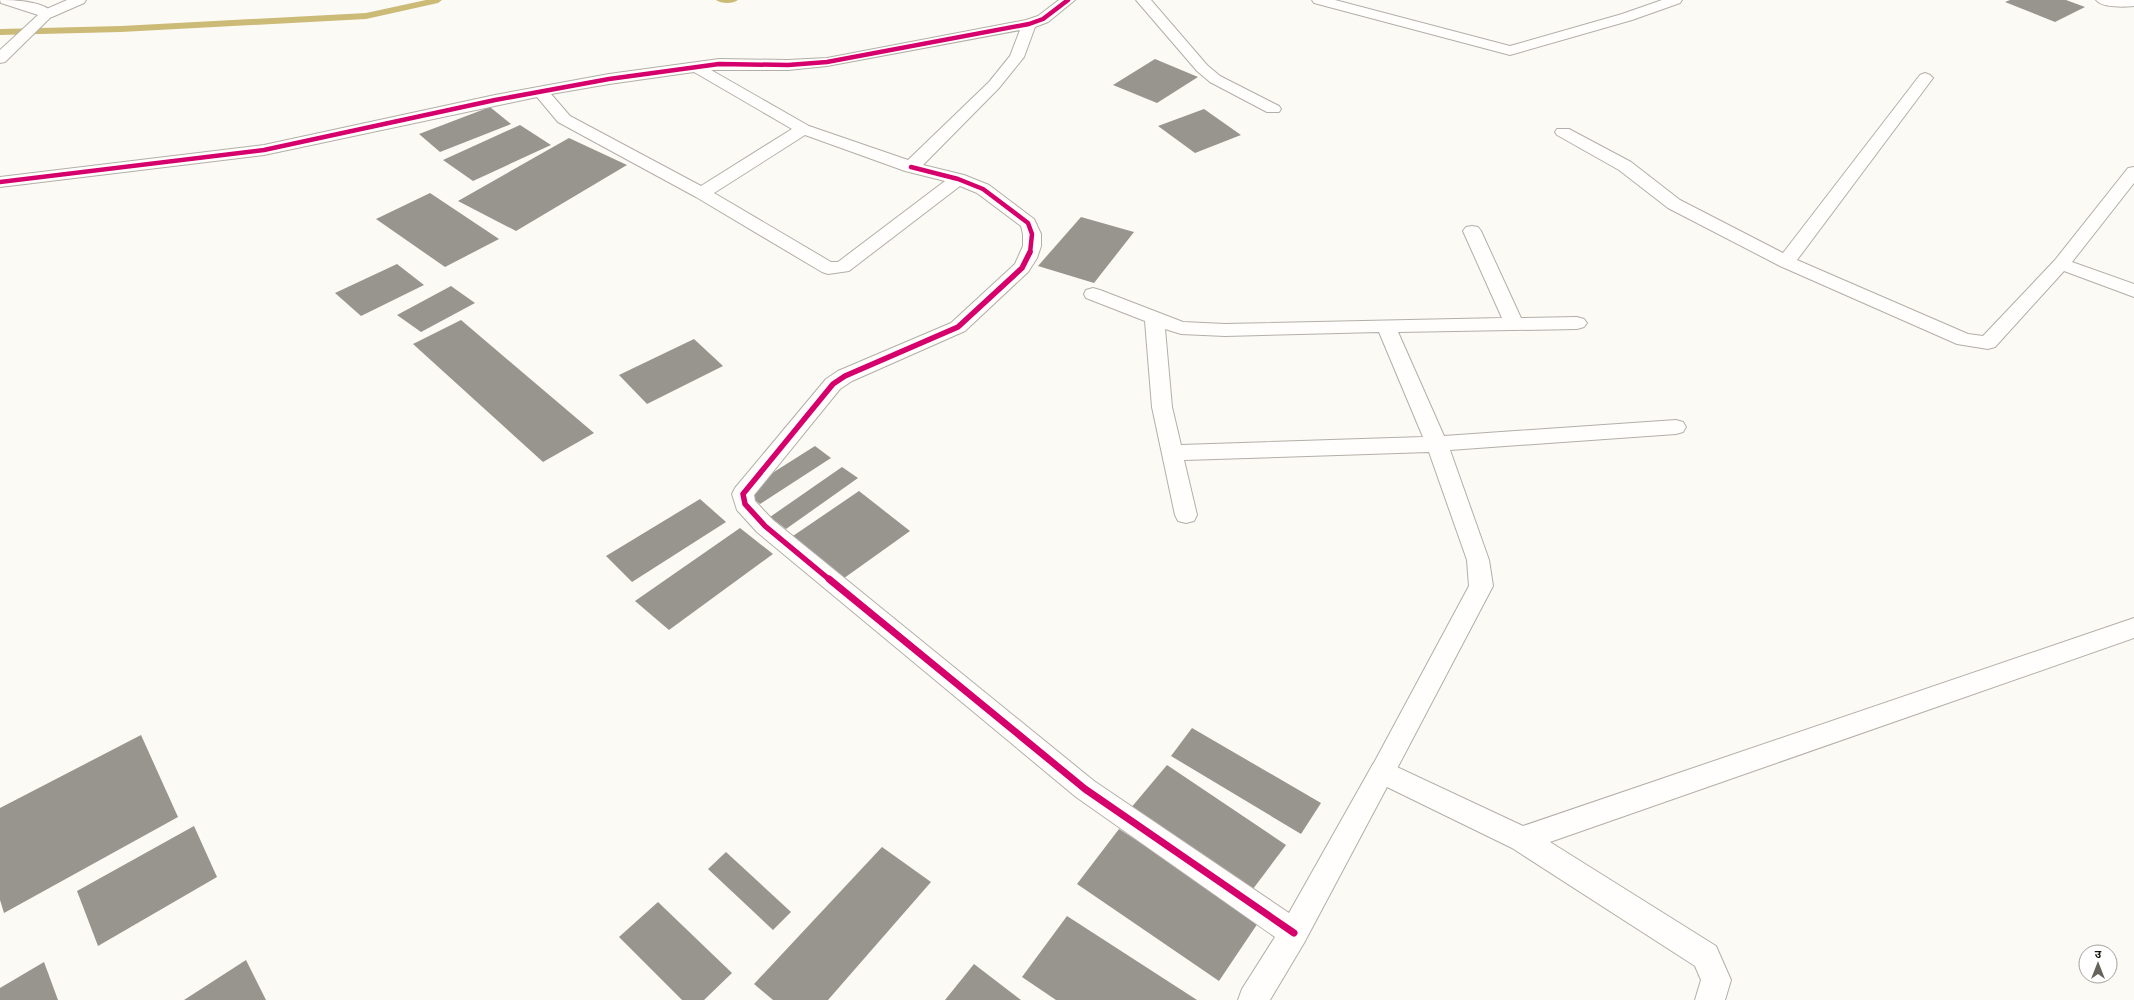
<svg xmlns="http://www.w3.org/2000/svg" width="2134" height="1000" font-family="Signika,'Noto Sans Devanagari',sans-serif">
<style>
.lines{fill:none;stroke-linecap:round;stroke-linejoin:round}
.stream{fill:#ccba77;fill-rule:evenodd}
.building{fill:#97958e}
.lane-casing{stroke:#b2afa8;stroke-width:2}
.street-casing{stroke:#b2afa8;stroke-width:2}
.secondary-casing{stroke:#b2afa8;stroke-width:2}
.lane{fill:#fffefd;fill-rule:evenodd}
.street{fill:#fffefd;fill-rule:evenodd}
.secondary{fill:#fffefd;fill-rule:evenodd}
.cycleway-far2-casing{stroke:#fff;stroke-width:6}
.cycleway-far1-casing{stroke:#fff;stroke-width:8}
.cycleway-casing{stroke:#fff;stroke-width:10}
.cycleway-far2{stroke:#d6006c;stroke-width:4.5}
.cycleway-far1{stroke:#d6006c;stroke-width:5.5}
.cycleway{stroke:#d6006c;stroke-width:7}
</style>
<rect width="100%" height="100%" fill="#fcfaf4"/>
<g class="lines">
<g class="stream">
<polygon points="426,0 442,0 438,3 366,19 121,32 0,35 0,29 121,26 366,13"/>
<path d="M716,0H738C733,4 721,4 716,0Z"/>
</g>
</g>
<g class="building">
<polygon points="2010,0 2066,0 2085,7 2055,22 2005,2"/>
<polygon points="1155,59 1198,77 1157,103 1113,85"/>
<polygon points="490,107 511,124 440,152 419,134"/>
<polygon points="1204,109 1241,135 1195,153 1158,126"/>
<polygon points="520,125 551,145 473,181 443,160"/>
<polygon points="569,138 627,165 516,231 458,201"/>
<polygon points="430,193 499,239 445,267 376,219"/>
<polygon points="1081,217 1134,232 1094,283 1038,266"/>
<polygon points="397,264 424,285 361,316 335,293"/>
<polygon points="451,286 475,303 421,332 397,315"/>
<polygon points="461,320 594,433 543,462 413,344"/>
<polygon points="694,339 723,366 647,404 619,375"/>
<polygon points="815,446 831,458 760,504 744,491"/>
<polygon points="842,467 858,478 786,529 770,517"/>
<polygon points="859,491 910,531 840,581 790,538"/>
<polygon points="700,499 726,522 632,582 606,556"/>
<polygon points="740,528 773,554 669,630 635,601"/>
<polygon points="1192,728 1321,803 1301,834 1171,756"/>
<polygon points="141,735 178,817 4,913 0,900 0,808"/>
<polygon points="1167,765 1286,845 1250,893 1130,809"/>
<polygon points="194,826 217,877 98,946 77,891"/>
<polygon points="1119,829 1260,920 1219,981 1077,884"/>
<polygon points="882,847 931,882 828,1000 773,1000 754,984"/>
<polygon points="726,852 791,912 773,930 708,869"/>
<polygon points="658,902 732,973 704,1000 682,1000 619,937"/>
<polygon points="1067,916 1197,1000 1056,1000 1022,977"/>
<polygon points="246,960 266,1000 184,1000"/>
<polygon points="44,962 58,1000 0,1000 0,988"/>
<polygon points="974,964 1021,1000 945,1000"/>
</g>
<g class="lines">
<g class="lane-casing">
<path id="lane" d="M1472,226L1478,227L1481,231L1521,318L1577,317L1584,319L1587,323L1584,327L1577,329L1398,332L1444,436L1676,420L1683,422L1686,427L1683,432L1676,434L1450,450L1489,560L1493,586L1391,780L1382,784L1373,780L1369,772L1469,586L1467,560L1429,452L1184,460L1197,515L1194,521L1186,523L1178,521L1175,515L1152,407L1145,321L1086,298L1084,294L1086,290L1093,288L1100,290L1183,322L1225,324L1502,318L1463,231L1466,227ZM1165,329L1181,334L1225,336L1379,332L1423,437L1181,445L1172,407Z"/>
</g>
<g class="street-casing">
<g id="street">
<polygon points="67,0 86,0 84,3 52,17 42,17 40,14 42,11"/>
<path d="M1059,0H1075L1048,22L1035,27L1024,57L999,88L923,165L964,175L989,185L1034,219L1041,234V246L1037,258L1028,272L965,331L852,381L840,389L754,495L755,501L773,520L1094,781L1289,913L1373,764L1382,760L1523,826L2134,618V638L1550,842L1716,946L1731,980L1725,1000H1695L1701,980L1695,966L1512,848L1387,787L1304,943L1270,1000H1238L1242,989L1275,937L1076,797L757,532L737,510L732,494L735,488L826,379L838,371L951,323L1015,264L1023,246V234L1021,226L977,193L960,186L849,271L828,274L822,272L696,197L558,122L537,97L264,155L0,187V177L264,145L495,95L609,74L719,59L788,60L827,58L1026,20L1038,16ZM1020,30L1010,56L989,82L908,160L809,126L711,70H788L827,66ZM694,72L792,129L701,186L570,116L551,94L609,84ZM805,135L905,171L945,181L838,262H831L714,193Z"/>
<polygon points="1136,0 1151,0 1207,65 1220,76 1279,106 1281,109 1279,112 1267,112 1210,82 1197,71"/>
<polygon points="1312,0 1335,0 1510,46 1622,14 1662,0 1682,0 1680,3 1632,20 1510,55 1314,3"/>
<path d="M2096,0H2134V6C2125,7 2102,8 2096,0Z"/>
<polygon points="1925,73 1930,75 1933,78 1797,260 1968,334 1983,336 2055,260 2128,168 2134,167 2134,183 2072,262 2134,284 2134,297 2064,271 1995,347 1988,349 1957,344 1780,266 1668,208 1619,170 1557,135 1555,132 1557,129 1569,129 1631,162 1680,200 1783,253 1920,75"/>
</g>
</g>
<g class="secondary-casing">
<path id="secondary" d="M0,0C14,0 45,1 54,14L5,62L0,63V50L38,15L1,3Z"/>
</g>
<use href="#lane" class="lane"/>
<use href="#street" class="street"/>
<use href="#secondary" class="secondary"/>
<g class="cycleway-far2-casing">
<g id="cycleway-far2">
<polyline points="911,167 958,179 983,189 1028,223 1032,234 1030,253"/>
<polyline points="0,182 264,150 495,100 609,79 719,64 788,65 827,62 1029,24 1043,19 1068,0"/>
</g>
</g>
<g class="cycleway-far1-casing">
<polyline id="cycleway-far1" points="830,580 765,526 745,504 743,494 833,384 845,376 958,327 1022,268 1030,252"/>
</g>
<g class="cycleway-casing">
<polyline id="cycleway" points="829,579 1085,789 1294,933"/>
</g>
<use href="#cycleway-far2" class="cycleway-far2"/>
<use href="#cycleway-far1" class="cycleway-far1"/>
<use href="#cycleway" class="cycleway"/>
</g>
<g transform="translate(2098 964)"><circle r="19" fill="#ffffff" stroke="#a2a19d"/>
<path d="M0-3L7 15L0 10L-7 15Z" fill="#67645d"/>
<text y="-6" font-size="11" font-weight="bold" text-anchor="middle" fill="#17140b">उ</text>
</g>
</svg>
